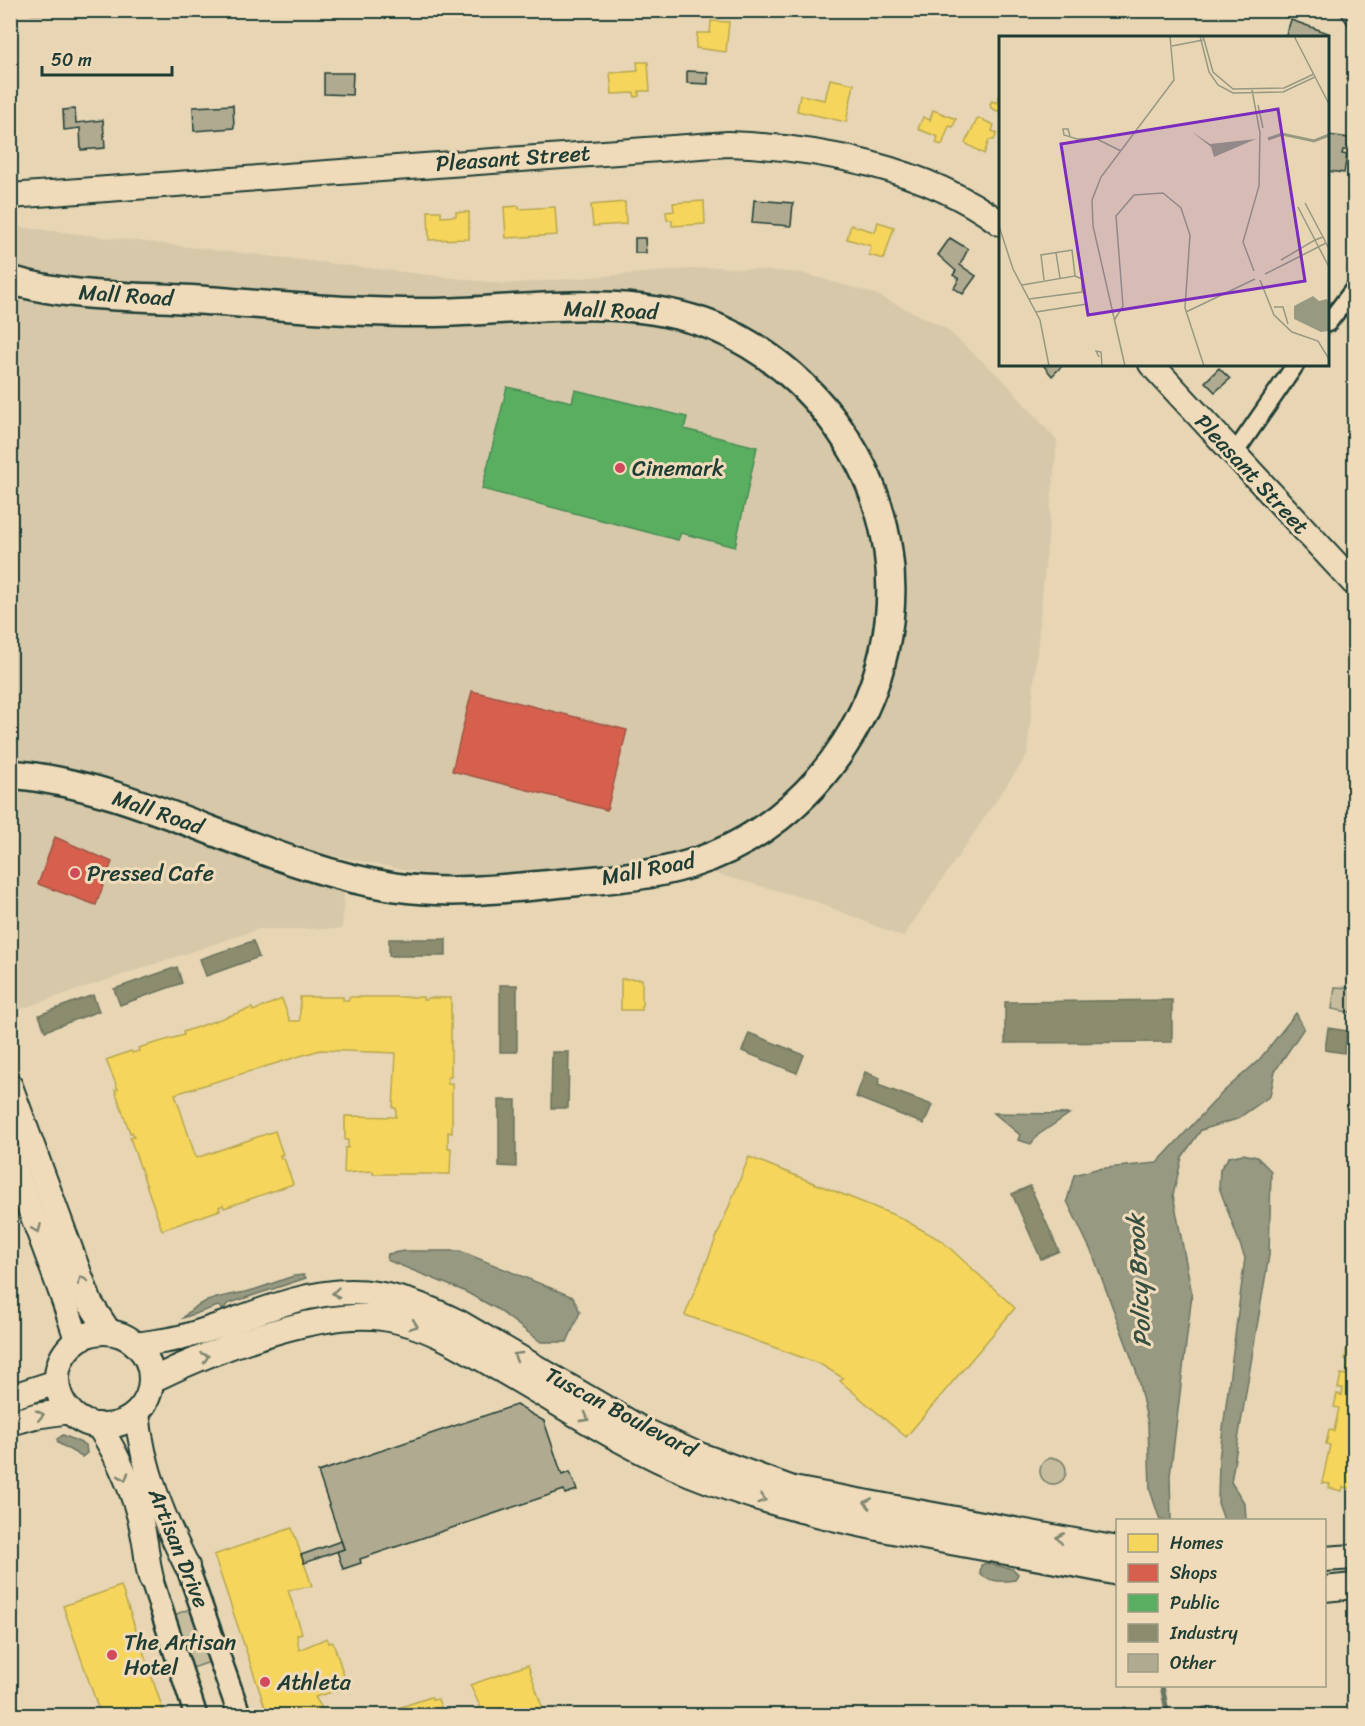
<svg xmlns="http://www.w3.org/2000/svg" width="1365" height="1726" font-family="Sriracha,sans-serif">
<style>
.built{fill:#d6c8a9}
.green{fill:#c6bc9e;stroke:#727c69;stroke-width:1.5}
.water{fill:#989981;stroke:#687462;stroke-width:1.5}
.homes{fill:#f6d55c;stroke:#b6a750;stroke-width:1.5}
.shops{fill:#d6604d;stroke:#9f5646;stroke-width:1.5}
.public{fill:#5aae61;stroke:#488c54;stroke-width:1.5}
.industry{fill:#8c8c6e;stroke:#6b745d;stroke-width:1.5}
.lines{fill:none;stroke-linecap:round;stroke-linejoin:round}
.stream{stroke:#687462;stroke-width:5}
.building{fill:#afaa90;stroke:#1f3d34;stroke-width:1.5}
.minor-casing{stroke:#1f3d34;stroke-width:21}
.tertiary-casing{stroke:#1f3d34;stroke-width:26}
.secondary-casing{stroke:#1f3d34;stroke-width:28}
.primary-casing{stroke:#1f3d34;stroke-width:32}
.minor{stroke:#efdbb9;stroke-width:16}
.tertiary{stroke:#efdbb9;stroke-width:21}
.secondary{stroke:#efdbb9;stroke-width:24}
.primary{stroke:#efdbb9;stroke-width:27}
.oneway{stroke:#7d8470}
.poi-dot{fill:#d1495b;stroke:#efdbb9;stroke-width:2}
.labels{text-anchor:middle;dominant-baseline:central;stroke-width:6;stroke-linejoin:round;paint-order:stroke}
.street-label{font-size:22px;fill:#1f3d34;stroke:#efdbb9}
.poi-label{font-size:22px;fill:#1f3d34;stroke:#efdbb9;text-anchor:start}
.water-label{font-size:24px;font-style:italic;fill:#374f43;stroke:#efdbb9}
.inset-river{fill:none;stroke:#989981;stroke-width:3}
.inset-road{fill:none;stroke:#979881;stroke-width:1.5}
.view{fill:#7b2cbf;fill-opacity:0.15;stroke:#7b2cbf;stroke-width:3}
.inset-edge{fill:none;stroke:#1f3d34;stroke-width:3}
</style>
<rect width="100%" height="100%" fill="#e7d5b4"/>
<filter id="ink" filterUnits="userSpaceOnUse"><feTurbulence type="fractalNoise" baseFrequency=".0167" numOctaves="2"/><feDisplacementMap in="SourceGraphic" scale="12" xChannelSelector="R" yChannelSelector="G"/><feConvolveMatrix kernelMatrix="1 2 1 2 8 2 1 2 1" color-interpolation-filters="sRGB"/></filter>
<g filter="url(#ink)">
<g class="built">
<polygon points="10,226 505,284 718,267 802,273 875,294 945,328 1004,381 1057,441 1027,755 903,937 812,900 666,860 458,880 319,853 111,781 11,762"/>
<polygon points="11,790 110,804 259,866 344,892 342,929 259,929 11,1012"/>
</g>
<g class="green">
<polygon points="1335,987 1354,988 1354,1013 1332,1009"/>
<circle cx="1053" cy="1471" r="13"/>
<polygon points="192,1608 210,1662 192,1668 174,1615"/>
</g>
<g class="water">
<polygon points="1296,1013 1304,1028 1275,1071 1270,1096 1237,1119 1201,1130 1182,1157 1173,1195 1192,1294 1170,1476 1171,1520 1160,1520 1150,1490 1148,1424 1136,1370 1093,1255 1067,1201 1074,1175 1096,1169 1157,1163 1223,1092 1259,1060"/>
<polygon points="994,1113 1069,1114 1038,1135 1031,1144 1018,1140 1020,1135"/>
<polygon points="1243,1154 1257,1157 1271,1171 1269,1255 1231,1482 1245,1504 1246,1520 1224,1520 1218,1503 1219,1460 1245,1258 1219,1187 1220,1169 1229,1157"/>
<polygon points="404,1251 460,1251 573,1297 580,1312 567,1342 541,1342 497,1309 464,1291 387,1260 388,1254"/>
<path d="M294,1276L304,1275L306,1278L227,1304L224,1310L218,1306L183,1318C201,1296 227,1297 253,1290C267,1286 280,1280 294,1276Z"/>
<polygon points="63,1435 86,1445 87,1453 82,1457 58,1443 57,1439"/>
<path d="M986,1563L1013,1569L1018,1574L1015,1580C1004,1582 988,1582 980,1574L981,1565Z"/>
</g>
<g class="homes">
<polygon points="711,21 729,22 726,52 696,48 697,33 710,33"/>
<polygon points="637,62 648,62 650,91 639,91 639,96 635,97 634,93 612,94 610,73 638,71"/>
<polygon points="830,79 854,84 846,122 797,111 800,95 825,100"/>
<polygon points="1000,94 1000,112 991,108 990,104 992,101 997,103"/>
<polygon points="933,110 956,119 953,127 949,126 942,145 936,143 938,137 918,129 923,117 930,120"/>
<polygon points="978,118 994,125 992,131 997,133 994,140 989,140 984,154 965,143"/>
<polygon points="704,201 705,224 672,226 672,220 667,220 666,212 674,211 673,203"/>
<polygon points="625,202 626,224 593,226 591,205"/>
<polygon points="519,206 519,209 555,207 557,235 506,238 504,207"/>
<polygon points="428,211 441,211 441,217 456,216 456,212 469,212 469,239 429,240"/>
<polygon points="878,222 894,227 884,259 869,255 871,246 847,239 851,225 875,232"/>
<rect x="621" y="979" width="21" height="31"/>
<polygon points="300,997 343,997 343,1000 349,1000 349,997 423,997 423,1000 427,1000 427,998 451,998 451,1077 448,1077 448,1084 452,1083 452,1133 448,1132 448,1148 451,1148 450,1174 373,1174 373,1171 344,1173 345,1148 348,1148 348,1140 345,1140 345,1116 396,1117 396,1108 393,1108 396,1053 320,1050 175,1094 196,1158 275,1131 283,1155 280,1155 281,1159 284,1158 293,1184 224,1208 223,1205 219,1207 220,1210 162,1230 130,1138 134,1137 132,1132 130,1133 115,1090 118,1089 106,1060 131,1051 132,1053 139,1051 138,1048 184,1035 183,1032 252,1008 253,1011 282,999 290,1021 300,1021"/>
<polygon points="749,1157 899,1217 942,1241 1015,1308 906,1437 840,1381 843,1378 820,1364 685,1315"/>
<polygon points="1352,1327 1354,1328 1354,1489 1343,1487 1342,1491 1329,1488 1330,1484 1322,1483 1330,1445 1326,1444 1329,1430 1334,1431 1339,1408 1334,1407 1337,1394 1342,1395 1343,1388 1338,1388 1341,1374 1346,1375 1349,1360 1345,1359 1347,1347 1352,1348 1353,1341 1349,1340"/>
<polygon points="292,1528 312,1586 288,1590 302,1633 297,1635 299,1650 327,1638 329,1643 333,1642 346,1682 343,1683 345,1688 315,1697 323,1710 328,1708 330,1716 268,1716 214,1555"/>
<polygon points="121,1586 161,1704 165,1716 101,1716 63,1606"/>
<polygon points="528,1665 545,1716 458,1716 481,1708 470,1685"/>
<polygon points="431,1697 433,1700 438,1699 444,1716 388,1716 393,1713 392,1710"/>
</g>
<g class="shops">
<polygon points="472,691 627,730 607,810 452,771"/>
<polygon points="55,837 112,862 96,905 38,884"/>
</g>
<polygon class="public" points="507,387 572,402 575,390 687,417 684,429 757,447 735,547 681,533 678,540 482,489"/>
<g class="industry">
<rect x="389" y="939" width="57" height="17"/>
<polygon points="253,941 259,957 206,976 200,959"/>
<polygon points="177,967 182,983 120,1005 114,989"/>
<rect x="500" y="985" width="17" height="67"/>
<polygon points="93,995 99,1011 45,1031 39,1015"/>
<polygon points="1172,1000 1172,1042 1005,1043 1005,1002"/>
<polygon points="1328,1028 1347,1031 1344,1053 1325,1050"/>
<polygon points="749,1033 804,1055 797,1073 742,1051"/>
<polygon points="552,1052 569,1052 568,1108 551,1108"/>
<polygon points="865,1072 880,1078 878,1085 932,1105 924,1124 856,1097"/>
<polygon points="499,1100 516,1100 516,1167 499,1166"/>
<polygon points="1030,1186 1059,1251 1041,1259 1012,1194"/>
</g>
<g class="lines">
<g class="stream">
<polyline points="1162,1686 1168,1716"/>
<polyline points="1125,1709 1128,1716"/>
<polyline points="1194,1716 1204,1709"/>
</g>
</g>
<g class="building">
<rect x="31" y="10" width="21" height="4"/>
<polygon points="1338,10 1354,10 1354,33"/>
<polygon points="1291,20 1328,33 1326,38 1285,38"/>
<polygon points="687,71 708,72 708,84 687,83"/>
<polygon points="324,73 353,73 352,95 324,94"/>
<polygon points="233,105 234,128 194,131 193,107"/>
<polygon points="75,109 76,123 103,120 105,148 81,150 80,128 64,130 63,110"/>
<polygon points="1328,135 1349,138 1348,150 1343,150 1342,154 1347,155 1344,173 1328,171"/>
<polygon points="754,200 793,203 791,226 752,223"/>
<polygon points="635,238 645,238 646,253 635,253"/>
<polygon points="950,238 968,249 960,265 976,276 963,294 954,288 959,279 953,275 956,271 938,255"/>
<polygon points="1046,364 1064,364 1052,376 1044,366"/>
<polygon points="1219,368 1230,379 1215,392 1205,382"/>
<polygon points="516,1405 544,1421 562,1475 570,1472 577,1490 565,1494 564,1490 360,1559 361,1563 343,1569 337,1551 344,1549 318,1472"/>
<polygon points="341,1541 344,1549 304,1563 301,1555"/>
</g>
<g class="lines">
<g class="minor-casing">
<g id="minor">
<polyline points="1328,323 1354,289"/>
<polyline points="1234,454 1296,364"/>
</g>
</g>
<g class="tertiary-casing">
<g id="tertiary">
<polyline points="187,1566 240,1716"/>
<polyline points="151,1578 196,1716"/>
</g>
</g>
<g class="secondary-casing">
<g id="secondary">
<path d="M10,196L728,144C819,147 926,168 1000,223"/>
<polyline points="1151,364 1354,583"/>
<polyline points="10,1086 90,1303 109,1332"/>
<path d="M10,1154C32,1217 58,1277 77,1340"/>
<circle cx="104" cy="1379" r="47"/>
<path d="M137,1345C152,1342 168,1341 183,1337C237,1323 293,1292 351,1292C390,1292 426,1306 460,1323L643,1430L694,1453L793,1489L1118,1549"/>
<path d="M152,1380C211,1351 318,1309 383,1318C425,1324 461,1346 496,1367C560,1403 623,1447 691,1474C827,1529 975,1543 1118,1573"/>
<polyline points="10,1397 57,1382"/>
<path d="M137,1413C142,1467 163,1518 187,1566"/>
<polyline points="10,1423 35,1416 70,1411"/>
<path d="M98,1425C118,1455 138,1500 144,1537C147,1551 147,1564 151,1578"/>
<polyline points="1324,1559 1354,1557"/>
<polyline points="1324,1589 1354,1586"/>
</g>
</g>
<g class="primary-casing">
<path id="primary" d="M10,280C70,298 137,296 199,300C284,306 369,315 453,312C540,309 632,293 715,327C806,366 874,453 888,551C908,687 820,824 690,864C646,878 599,879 554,884C501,889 448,895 395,887C262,867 145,786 10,774"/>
</g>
<use href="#minor" class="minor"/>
<use href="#tertiary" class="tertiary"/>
<use href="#secondary" class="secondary"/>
<use href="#primary" class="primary"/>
</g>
<defs><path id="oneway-chevron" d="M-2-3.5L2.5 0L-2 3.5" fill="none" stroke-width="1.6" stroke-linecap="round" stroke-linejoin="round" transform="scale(1.5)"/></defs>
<g class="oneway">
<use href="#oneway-chevron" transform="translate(37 1229) rotate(67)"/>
<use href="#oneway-chevron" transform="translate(82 1280) rotate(-110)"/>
<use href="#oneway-chevron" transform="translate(336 1293) rotate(175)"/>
<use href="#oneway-chevron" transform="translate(414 1325) rotate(20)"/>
<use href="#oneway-chevron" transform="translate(517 1356) rotate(-150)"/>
<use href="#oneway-chevron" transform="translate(205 1357) rotate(-19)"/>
<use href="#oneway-chevron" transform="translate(40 1415) rotate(-12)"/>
<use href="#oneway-chevron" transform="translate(585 1418) rotate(30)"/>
<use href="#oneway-chevron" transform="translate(124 1477) rotate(72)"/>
<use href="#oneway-chevron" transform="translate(762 1499) rotate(18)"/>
<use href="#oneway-chevron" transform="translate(868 1503) rotate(-169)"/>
<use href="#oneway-chevron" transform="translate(1060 1538) rotate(-169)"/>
</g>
</g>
<g class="poi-dot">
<circle cx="620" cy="468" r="6"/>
<circle cx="75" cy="873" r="6"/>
<circle cx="112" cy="1655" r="6"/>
<circle cx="265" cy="1682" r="6"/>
</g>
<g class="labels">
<g class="street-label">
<text transform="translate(513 158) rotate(-4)">Pleasant Street</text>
<text transform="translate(126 295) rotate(4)">Mall Road</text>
<text transform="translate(611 310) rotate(2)">Mall Road</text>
<text transform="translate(1252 474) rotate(47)">Pleasant Street</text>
<text transform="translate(158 812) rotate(19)">Mall Road</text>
<text transform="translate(648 869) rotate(-11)">Mall Road</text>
<text transform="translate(621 1412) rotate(28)">Tuscan Boulevard</text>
<text transform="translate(179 1548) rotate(68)">Artisan Drive</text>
</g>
<g class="poi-label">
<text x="632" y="468">Cinemark</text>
<text x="87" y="873">Pressed Cafe</text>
<text x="124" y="1642">The Artisan<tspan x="124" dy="25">Hotel</tspan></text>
<text x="277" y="1682">Athleta</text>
</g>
<g class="water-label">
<text transform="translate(1139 1281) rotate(-93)">Policy Brook</text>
</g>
</g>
<g transform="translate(999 36)">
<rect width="330" height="330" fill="#e7d5b4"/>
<path d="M192,95L211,108L257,103L215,121L212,111ZM314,260L320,265L328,263L330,268L329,295L322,296L295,283V270Z" fill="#989981"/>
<path class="inset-river" d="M269,103L283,98L315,105L330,99"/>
<path class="inset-road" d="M201,0L210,36L219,49L234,57L284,56L316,41M204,0L214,36L234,53L285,52L315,38M295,0L330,68M173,10L204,4M253,54L261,97L260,150L244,206L255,235M259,69L264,92M71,100L69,93H64L65,99L78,103L96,102L122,115M306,167L324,201M0,190L14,233L41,284L50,330M330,213L324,201L316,204L330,231M57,217L61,242M282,224L316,204L299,171M284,229L327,207M266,238L284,229M261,244L275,279L293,296L319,305L330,323M23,249L76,240L73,214L42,219L45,244M30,263L83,256V243L76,240M275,271H284L289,288M37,276L88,268M187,276L256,243M116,283L124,270L117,180L135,159L164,157L182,172L191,199L186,272L205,330M100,321L97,315L102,316L103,330M126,330L94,190L93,164L102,141L175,44L171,0"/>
<path class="view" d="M279,73L306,245L89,279L62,108Z"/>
<rect width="330" height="330" class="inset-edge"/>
</g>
<rect width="1365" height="1726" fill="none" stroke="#efdbb9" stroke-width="36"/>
<rect x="18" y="18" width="1329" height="1690" fill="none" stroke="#1f3d34" stroke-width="2" filter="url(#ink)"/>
<rect x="1116" y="1519" width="210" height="168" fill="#efdbb9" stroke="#9c9c84" stroke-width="1.5"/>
<rect x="1128" y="1534" width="30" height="18" fill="#f6d55c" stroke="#9c9c84" stroke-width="1.5"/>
<text x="1170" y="1549" font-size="18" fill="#1f3d34">Homes</text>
<rect x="1128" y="1564" width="30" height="18" fill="#d6604d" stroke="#9c9c84" stroke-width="1.5"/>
<text x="1170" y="1579" font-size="18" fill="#1f3d34">Shops</text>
<rect x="1128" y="1594" width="30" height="18" fill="#5aae61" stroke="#9c9c84" stroke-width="1.5"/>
<text x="1170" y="1609" font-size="18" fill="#1f3d34">Public</text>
<rect x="1128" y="1624" width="30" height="18" fill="#8c8c6e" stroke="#9c9c84" stroke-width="1.5"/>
<text x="1170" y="1639" font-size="18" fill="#1f3d34">Industry</text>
<rect x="1128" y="1654" width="30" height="18" fill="#afaa90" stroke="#9c9c84" stroke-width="1.5"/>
<text x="1170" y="1669" font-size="18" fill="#1f3d34">Other</text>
<path d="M42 66v9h130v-9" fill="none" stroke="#1f3d34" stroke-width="3"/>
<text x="51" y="66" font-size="18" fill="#1f3d34" stroke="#efdbb9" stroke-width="4.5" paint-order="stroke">50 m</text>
</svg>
